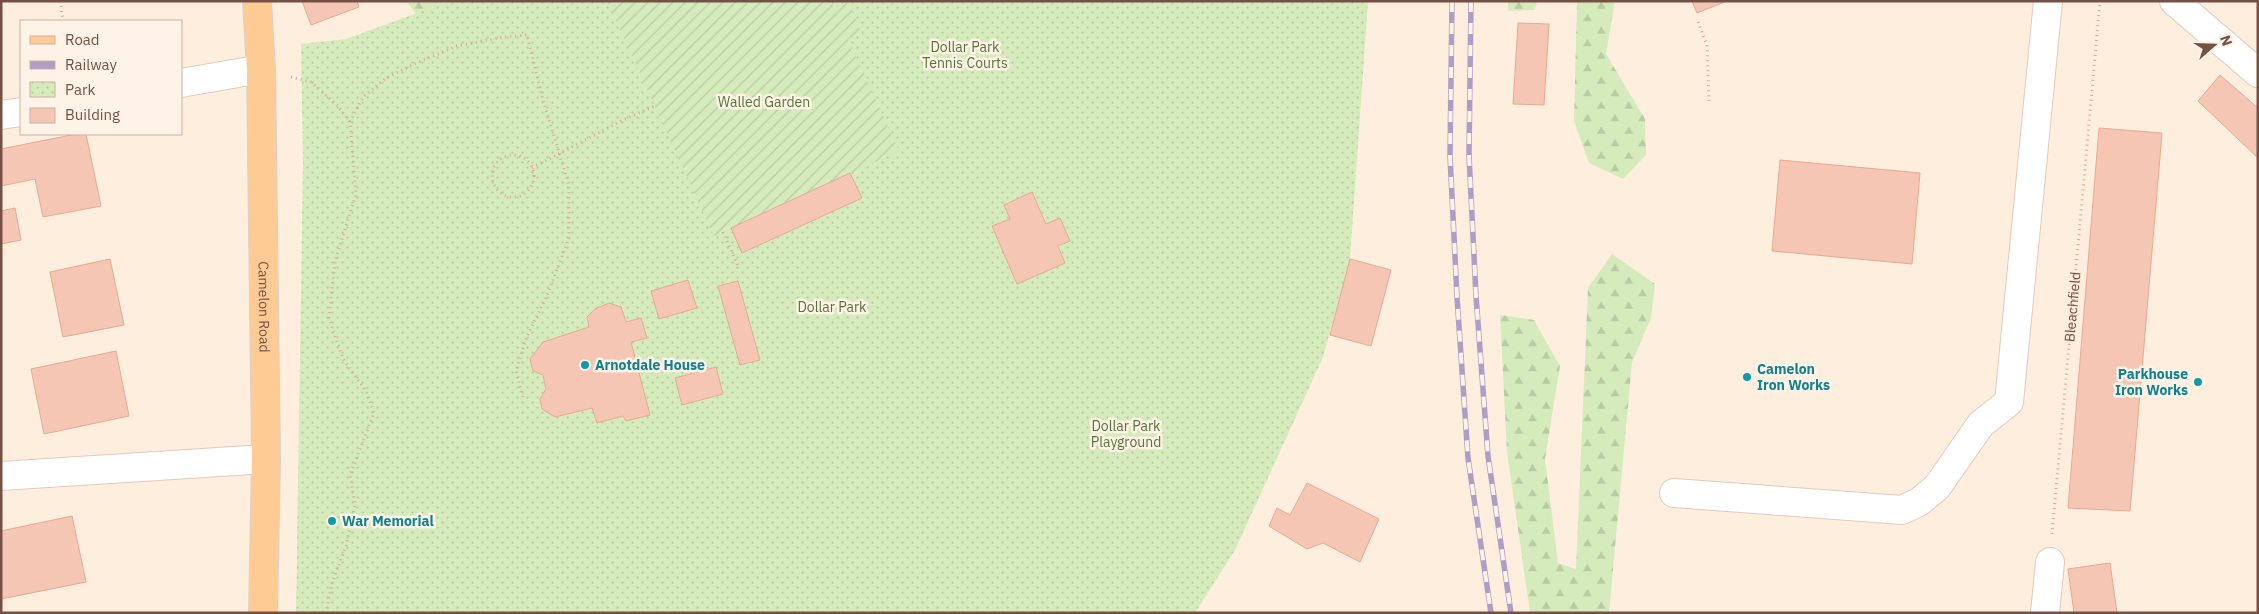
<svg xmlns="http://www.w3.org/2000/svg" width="2259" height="614" font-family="'IBM Plex Sans',sans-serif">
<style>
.forest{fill:url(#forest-firs)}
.park{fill:url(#park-dots)}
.garden{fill:url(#garden-furrows)}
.building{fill:#f5c6b4;stroke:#e8aa93}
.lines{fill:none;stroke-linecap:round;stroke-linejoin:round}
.minor-casing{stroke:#e4cabd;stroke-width:30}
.major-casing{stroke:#dbd2cf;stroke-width:30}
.path{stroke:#d9a997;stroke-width:3;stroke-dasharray:1 4;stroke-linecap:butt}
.minor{stroke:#fff;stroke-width:28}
.major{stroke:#ffcb94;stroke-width:28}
.rail-casing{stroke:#af9dc6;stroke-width:5.5}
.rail{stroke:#fff2e6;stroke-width:4;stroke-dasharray:11;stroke-linecap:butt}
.culture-dot{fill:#0f9aa8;stroke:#fff2e6;stroke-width:2}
.labels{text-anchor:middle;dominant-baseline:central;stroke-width:5;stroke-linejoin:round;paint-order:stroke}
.park-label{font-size:14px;fill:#52763a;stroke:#fff2e6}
.street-label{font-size:14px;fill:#755045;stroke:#fff2e6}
.culture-label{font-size:14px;font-weight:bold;fill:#0d838f;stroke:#fff2e6;text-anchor:start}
</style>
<defs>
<pattern id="forest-firs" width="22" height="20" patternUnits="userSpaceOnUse" patternTransform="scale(1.25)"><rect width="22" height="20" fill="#d5ebbc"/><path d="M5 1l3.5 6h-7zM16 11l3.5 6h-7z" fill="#bacba3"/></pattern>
<pattern id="park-dots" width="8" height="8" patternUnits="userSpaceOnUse" patternTransform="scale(1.25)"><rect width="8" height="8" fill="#d5ebbc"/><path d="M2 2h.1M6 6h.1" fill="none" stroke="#bacba3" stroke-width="1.8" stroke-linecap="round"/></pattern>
<pattern id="garden-furrows" width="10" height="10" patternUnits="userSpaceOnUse" patternTransform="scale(1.25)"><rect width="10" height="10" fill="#d5ebbc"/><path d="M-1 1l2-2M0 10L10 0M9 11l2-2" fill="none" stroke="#bacba3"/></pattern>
</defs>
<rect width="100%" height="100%" fill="#feeede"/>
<g class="forest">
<polygon points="406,1 450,1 416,14"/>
<polygon points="1508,1 1537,1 1535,10 1508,11"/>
<polygon points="1577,1 1615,1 1606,54 1645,119 1646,155 1623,179 1589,163 1574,121"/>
<polygon points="1612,254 1655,284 1651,318 1632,362 1609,613 1530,613 1507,452 1500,315 1534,320 1560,366 1545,459 1558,563 1576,569 1588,288"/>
</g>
<polygon class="park" points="450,1 1368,1 1350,259 1323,357 1235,550 1195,613 296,613 303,162 301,44 346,39"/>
<polygon class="garden" points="607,1 831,1 834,9 848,2 862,33 848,39 899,151 714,236"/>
<g class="building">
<polygon points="302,1 357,1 359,7 311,25"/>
<polygon points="1692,1 1727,1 1697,13"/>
<polygon points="1518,23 1549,24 1544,105 1513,104"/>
<polygon points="2220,75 2258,108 2258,158 2198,101"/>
<polygon points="2099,128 2162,133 2130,511 2068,508"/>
<polygon points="76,134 86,134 101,206 43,217 35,179 1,186 1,149"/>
<polygon points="1780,160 1920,173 1912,264 1772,251"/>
<polygon points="850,173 862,198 742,253 731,228"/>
<polygon points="1032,192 1046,224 1060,218 1070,241 1058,246 1065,263 1017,284 992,226 1010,219 1004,205"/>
<polygon points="15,208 21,240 1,244 1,211"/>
<polygon points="110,259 124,325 63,337 50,272"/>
<polygon points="1350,259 1391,270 1371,346 1330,335"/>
<polygon points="688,280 697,308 659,319 651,291"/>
<polygon points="738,281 760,360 740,365 718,286"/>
<polygon points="609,303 621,307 626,322 641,318 647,338 631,342 650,415 626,421 623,416 597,423 592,408 555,417 542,409 540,399 546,389 543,375 533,371 530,359 543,342 589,327 587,317 595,309"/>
<polygon points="116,351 129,416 44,434 31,369"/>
<polygon points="716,367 723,394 682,405 675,378"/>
<polygon points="1307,483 1379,519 1360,562 1323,543 1307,549 1269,526 1277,508 1290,515"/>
<polygon points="72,516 86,582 1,599 1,531"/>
<polygon points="2110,563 2117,613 2074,613 2068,569"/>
</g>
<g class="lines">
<g class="minor-casing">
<g id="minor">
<polyline points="2174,1 2258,73"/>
<polyline points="181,83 261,69"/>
<polyline points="1,115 21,112"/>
<polyline points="1,476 266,459"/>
<polyline points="1674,493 1902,510 1919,502 1937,487 1981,424 2009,402 2048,1"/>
<polyline points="2045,613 2050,562"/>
</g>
</g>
<g class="major-casing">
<g id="major">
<path id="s2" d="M257,1L261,69L266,459L263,613"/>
</g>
</g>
<g class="path">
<polyline points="60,1 63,21"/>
<polyline points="1698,22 1707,45 1709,101"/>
<polyline points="291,77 311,82 337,105 350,122"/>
<circle cx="513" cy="176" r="21"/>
<polyline points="532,168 623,120 655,106"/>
<polyline points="723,232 739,268"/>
<path id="s1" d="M2052,534L2100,1"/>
<polyline points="326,613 332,583 346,546 355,505 350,475 374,413 367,393 343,359 329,318 335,261 356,194 350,122 363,97 386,78 414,64 457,46 504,37 527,35 543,100 569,185 569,238 546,298 527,336 516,370 523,397"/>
</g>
<use href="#minor" class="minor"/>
<use href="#major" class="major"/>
<g class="rail-casing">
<g id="rail">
<polyline points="1452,1 1450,156 1457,297 1468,458 1491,613"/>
<polyline points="1471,1 1469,155 1476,296 1488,456 1511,613"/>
</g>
</g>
<use href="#rail" class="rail"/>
</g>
<g class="culture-dot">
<circle cx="585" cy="365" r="5"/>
<circle cx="1747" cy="377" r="5"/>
<circle cx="2198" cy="382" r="5"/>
<circle cx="332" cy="521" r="5"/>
</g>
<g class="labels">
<g class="park-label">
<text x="965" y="47">Dollar Park<tspan x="965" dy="16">Tennis Courts</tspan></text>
<text x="764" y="102">Walled Garden</text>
<text x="832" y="307">Dollar Park</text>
<text x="1126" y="426">Dollar Park<tspan x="1126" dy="16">Playground</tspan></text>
</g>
<g class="street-label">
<text stroke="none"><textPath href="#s2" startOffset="306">Camelon Road</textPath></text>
<text stroke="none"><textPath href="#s1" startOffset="228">Bleachfield</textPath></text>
</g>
<g class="culture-label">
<text x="595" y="365">Arnotdale House</text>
<text x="1757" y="369">Camelon<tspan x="1757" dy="16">Iron Works</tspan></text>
<text x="2188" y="374" text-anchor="end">Parkhouse<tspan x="2188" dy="16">Iron Works</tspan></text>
<text x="342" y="521">War Memorial</text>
</g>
</g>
<rect width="2259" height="614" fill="none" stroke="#755045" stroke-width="5"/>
<rect x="20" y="20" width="162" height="115" fill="#fff2e6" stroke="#c8b1a6"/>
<rect x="30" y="36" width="25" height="8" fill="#ffcb94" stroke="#c8b1a6"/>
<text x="65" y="45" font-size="15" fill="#755045">Road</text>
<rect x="30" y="61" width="25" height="8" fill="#af9dc6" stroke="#c8b1a6"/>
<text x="65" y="70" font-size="15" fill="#755045">Railway</text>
<rect x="30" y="82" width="25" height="15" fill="url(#park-dots)" stroke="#c8b1a6"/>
<text x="65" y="95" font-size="15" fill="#755045">Park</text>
<rect x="30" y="108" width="25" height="15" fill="#f5c6b4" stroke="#c8b1a6"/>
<text x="65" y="120" font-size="15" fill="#755045">Building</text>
<g transform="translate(2214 45) rotate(70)" stroke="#fff2e6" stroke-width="4" paint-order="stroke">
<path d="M0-4L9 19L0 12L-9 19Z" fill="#755045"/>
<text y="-8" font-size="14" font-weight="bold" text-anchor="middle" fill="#755045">N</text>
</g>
</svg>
